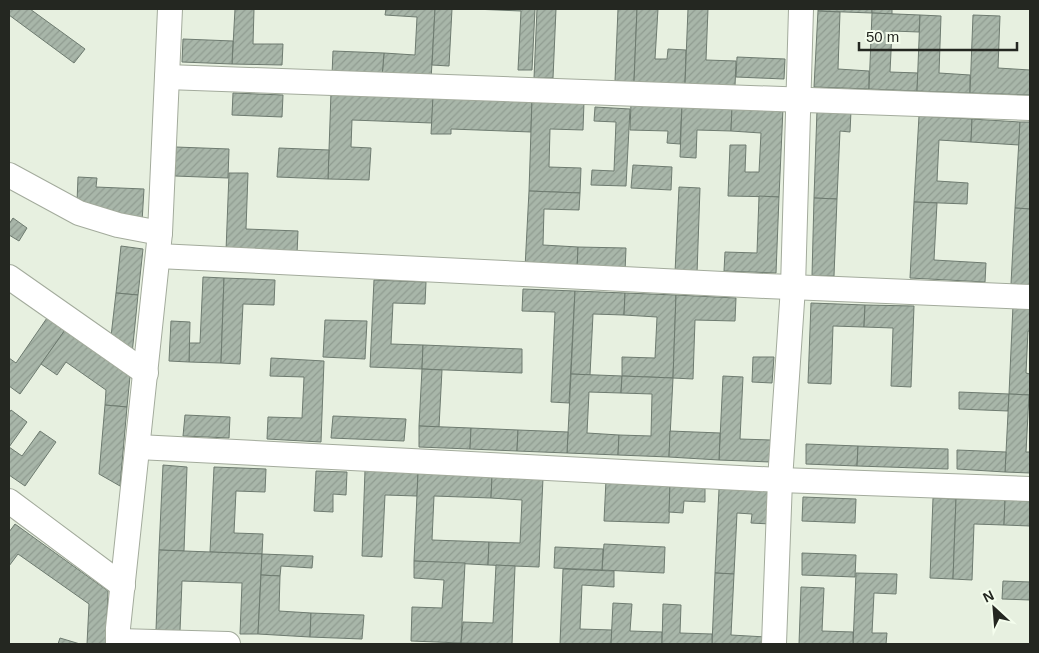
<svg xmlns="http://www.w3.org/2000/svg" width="1039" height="653" font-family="Arial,sans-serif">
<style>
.building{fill:url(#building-hatch);stroke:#6e7b70}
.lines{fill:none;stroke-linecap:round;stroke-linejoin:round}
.street-casing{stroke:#a3ab9c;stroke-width:26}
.street{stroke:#fff;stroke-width:24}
</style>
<defs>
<pattern id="building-hatch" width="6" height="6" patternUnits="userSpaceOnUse" patternTransform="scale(1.25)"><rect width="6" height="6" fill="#a8b6a9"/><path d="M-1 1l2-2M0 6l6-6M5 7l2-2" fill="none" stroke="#909c91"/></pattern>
</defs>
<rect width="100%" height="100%" fill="#e7f0e0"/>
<g class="building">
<polygon points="9,9 30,9 85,49 74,63 9,15"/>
<polygon points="235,9 254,9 253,44 283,44 282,65 232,64"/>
<polygon points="386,9 435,9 431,80 382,77 384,53 415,55 417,17 385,15"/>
<polygon points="435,9 452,9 449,66 432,65"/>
<polygon points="473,9 535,9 532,70 518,70 521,11"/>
<polygon points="537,9 556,9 553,78 534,78"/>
<polygon points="618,9 637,9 634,82 615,81"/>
<polygon points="637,9 658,9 655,59 667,59 668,49 686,50 685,84 634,82"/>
<polygon points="688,9 708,9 706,60 736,61 735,86 685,84"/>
<polygon points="818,9 872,9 872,13 818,11"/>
<polygon points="872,9 892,9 892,14 872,13"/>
<polygon points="818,11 840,12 838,69 869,71 869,89 814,87"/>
<polygon points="872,13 920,15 919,32 892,31 890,72 918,73 917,91 869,89"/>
<polygon points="920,15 941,16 939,73 970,75 970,93 917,91"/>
<polygon points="973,15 1000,16 998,68 1030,70 1030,95 970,93"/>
<polygon points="183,39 233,41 232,64 182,62"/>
<polygon points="333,51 384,53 382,77 332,75"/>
<polygon points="737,57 785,59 784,79 736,77"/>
<polygon points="331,92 433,96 432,123 352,120 351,147 371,148 369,180 328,179"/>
<polygon points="233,93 283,95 282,117 232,115"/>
<polygon points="433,96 532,99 531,132 451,129 451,134 431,134"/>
<polygon points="532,99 584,102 583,130 550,129 549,167 581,168 580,193 529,191"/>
<polygon points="631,103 682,105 680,144 667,143 668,131 630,130"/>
<polygon points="682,105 732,107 731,131 697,130 696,158 680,157"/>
<polygon points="595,107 630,109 626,186 591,185 592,170 614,171 616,122 594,121"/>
<polygon points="732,107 783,108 779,197 728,196 730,145 746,145 745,172 759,172 761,133 731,131"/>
<polygon points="817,110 851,111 850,132 840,131 837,199 814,198"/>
<polygon points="919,116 972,119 971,142 939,140 937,181 968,183 967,204 914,202"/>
<polygon points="972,119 1020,122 1019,145 971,142"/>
<polygon points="1020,122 1030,122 1030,209 1015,208"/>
<polygon points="176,147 229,149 228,178 175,176"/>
<polygon points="279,148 329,150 328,179 277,177"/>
<polygon points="633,165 672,167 671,190 631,188"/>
<polygon points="229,173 248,173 246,229 298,231 297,254 226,251"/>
<polygon points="78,177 97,178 96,187 144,189 142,222 77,202"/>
<polygon points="679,187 700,188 697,274 675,273"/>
<polygon points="529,191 580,193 579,210 544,209 543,245 578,247 577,270 525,268"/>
<polygon points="759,196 779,197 776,273 724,271 725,252 757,253"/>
<polygon points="814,198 837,199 834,276 812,276"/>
<polygon points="914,202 937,203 934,260 986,263 985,282 910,278"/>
<polygon points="1015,208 1030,209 1030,285 1011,284"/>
<polygon points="13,218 27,228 19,241 9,235 9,224"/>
<polygon points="121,246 143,249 138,295 116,293"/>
<polygon points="578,247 626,248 625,272 577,270"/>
<polygon points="203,277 224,278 221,363 189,362 189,343 200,343"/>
<polygon points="224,278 275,280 274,305 243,304 240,364 221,363"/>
<polygon points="374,280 426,282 425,304 393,303 391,344 423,345 422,369 370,367"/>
<polygon points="523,289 575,291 569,403 551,402 555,312 522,311"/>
<polygon points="575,291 625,293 624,315 593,314 590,375 571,374"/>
<polygon points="116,293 138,295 132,354 110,345"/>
<polygon points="625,293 676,295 673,378 622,376 622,357 655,358 657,317 624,315"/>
<polygon points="676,295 736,298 735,321 695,320 693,379 673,378"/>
<polygon points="811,303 865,305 864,327 833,326 831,384 808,383"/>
<polygon points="865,305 914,306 911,387 891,386 893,328 864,327"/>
<polygon points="1013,305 1030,306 1030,331 1028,331 1026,373 1030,374 1030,395 1009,394"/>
<polygon points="47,318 65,330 20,394 9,386 9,358 16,363"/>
<polygon points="325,320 367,321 365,359 323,357"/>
<polygon points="171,321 190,322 189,362 169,361"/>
<polygon points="65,330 130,376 127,407 105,405 106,390 66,362 57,375 41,364"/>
<polygon points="423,345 522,349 522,373 422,369"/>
<polygon points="753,357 774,357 772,383 752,382"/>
<polygon points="271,358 324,361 321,442 267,439 268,417 302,418 304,377 270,376"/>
<polygon points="422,369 442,370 439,427 419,426"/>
<polygon points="571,374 622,376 621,393 589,392 587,433 619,435 618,455 567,453"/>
<polygon points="622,376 673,378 669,457 618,455 619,435 651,436 652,394 621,393"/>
<polygon points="723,376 743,377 740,439 771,440 770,462 719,460"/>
<polygon points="959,392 1009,394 1008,411 959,409"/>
<polygon points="1009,394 1029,395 1026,452 1030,452 1030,473 1005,472"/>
<polygon points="105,405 127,407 120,486 99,474"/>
<polygon points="11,410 27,422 9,447 22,456 40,431 56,442 25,486 9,475 9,413"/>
<polygon points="185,415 230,417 229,438 183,436"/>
<polygon points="333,416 406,419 404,441 331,438"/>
<polygon points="419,426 471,428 470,449 419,447"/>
<polygon points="471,428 518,430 517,451 470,449"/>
<polygon points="518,430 568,432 567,453 517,451"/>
<polygon points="670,431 720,433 719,460 669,457"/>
<polygon points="806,444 858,446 857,466 806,464"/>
<polygon points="858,446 948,449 948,469 857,466"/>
<polygon points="957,450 1006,452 1005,472 957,469"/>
<polygon points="163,465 187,467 184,551 159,550"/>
<polygon points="214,467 266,469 265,492 236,491 234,533 263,534 262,554 210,552"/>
<polygon points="365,470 418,473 417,496 385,495 382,557 362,556"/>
<polygon points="316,471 347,472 346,495 333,494 333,512 314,511"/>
<polygon points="418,473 492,476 491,498 434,496 432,540 489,542 488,565 414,561"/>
<polygon points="492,476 543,478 539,567 488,565 489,542 520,543 522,500 491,498"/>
<polygon points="606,480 670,483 669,523 604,521"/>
<polygon points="670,483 705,485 705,502 684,501 683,513 669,512"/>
<polygon points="719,489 771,491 770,524 751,523 752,514 737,513 734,574 715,573"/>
<polygon points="803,497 856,499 855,523 802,521"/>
<polygon points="933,498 956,499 953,579 930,578"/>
<polygon points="956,499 1005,500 1004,525 974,524 972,580 953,579"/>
<polygon points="1005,500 1030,501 1030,526 1004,525"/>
<polygon points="15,524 108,591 106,644 87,644 89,604 18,554 9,566 9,532"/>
<polygon points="604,544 665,547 664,573 602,570"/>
<polygon points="555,547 603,549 602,570 554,568"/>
<polygon points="159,550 262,554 258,634 240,634 242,583 182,581 180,631 156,630"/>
<polygon points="802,553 856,555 855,577 802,575"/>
<polygon points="262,554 313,556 312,568 281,566 280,576 261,575"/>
<polygon points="414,561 465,563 461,643 411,641 412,607 442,608 444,580 414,578"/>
<polygon points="496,565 515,566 512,644 461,643 463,622 493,623"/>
<polygon points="563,569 614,571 614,587 582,585 580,629 612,630 611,644 560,644"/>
<polygon points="715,573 734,574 731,635 766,637 765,644 712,644"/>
<polygon points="856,573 897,574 896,594 874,593 872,633 887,633 886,644 853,644"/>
<polygon points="261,575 280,576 279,611 311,613 310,637 258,634"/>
<polygon points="1003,581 1030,582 1030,600 1002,599"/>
<polygon points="801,587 824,588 822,631 853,632 853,644 799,644"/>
<polygon points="613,603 632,604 630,631 662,632 662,644 611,644"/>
<polygon points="663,604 681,605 680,633 712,634 712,644 662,644"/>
<polygon points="311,613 364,615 362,639 310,637"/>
<polygon points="60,638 80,644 58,644"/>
</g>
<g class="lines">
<g class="street-casing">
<g id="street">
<polyline points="167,77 1030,108"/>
<polyline points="9,175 79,213 118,225 160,233"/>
<polyline points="158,256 766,286 1030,297"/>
<polyline points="9,277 146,373"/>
<polyline points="138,447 780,480 1030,489"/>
<polyline points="9,501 123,586"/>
<polyline points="118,641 228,644"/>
<polyline points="118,644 118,628 160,233 170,9"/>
<polyline points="774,644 780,480 793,287 801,9"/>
</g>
</g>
<use href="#street" class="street"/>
</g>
<rect width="1039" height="653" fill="none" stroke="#242721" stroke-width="20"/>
<g transform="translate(994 608) rotate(334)" stroke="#f4fded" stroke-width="4" paint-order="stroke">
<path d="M0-4L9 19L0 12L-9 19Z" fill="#242721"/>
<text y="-8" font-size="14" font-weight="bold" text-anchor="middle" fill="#242721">N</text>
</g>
<path d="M859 42v8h158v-8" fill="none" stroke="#242721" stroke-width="2.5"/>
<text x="866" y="42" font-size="15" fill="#242721" stroke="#f4fded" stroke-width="4" paint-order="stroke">50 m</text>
</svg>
